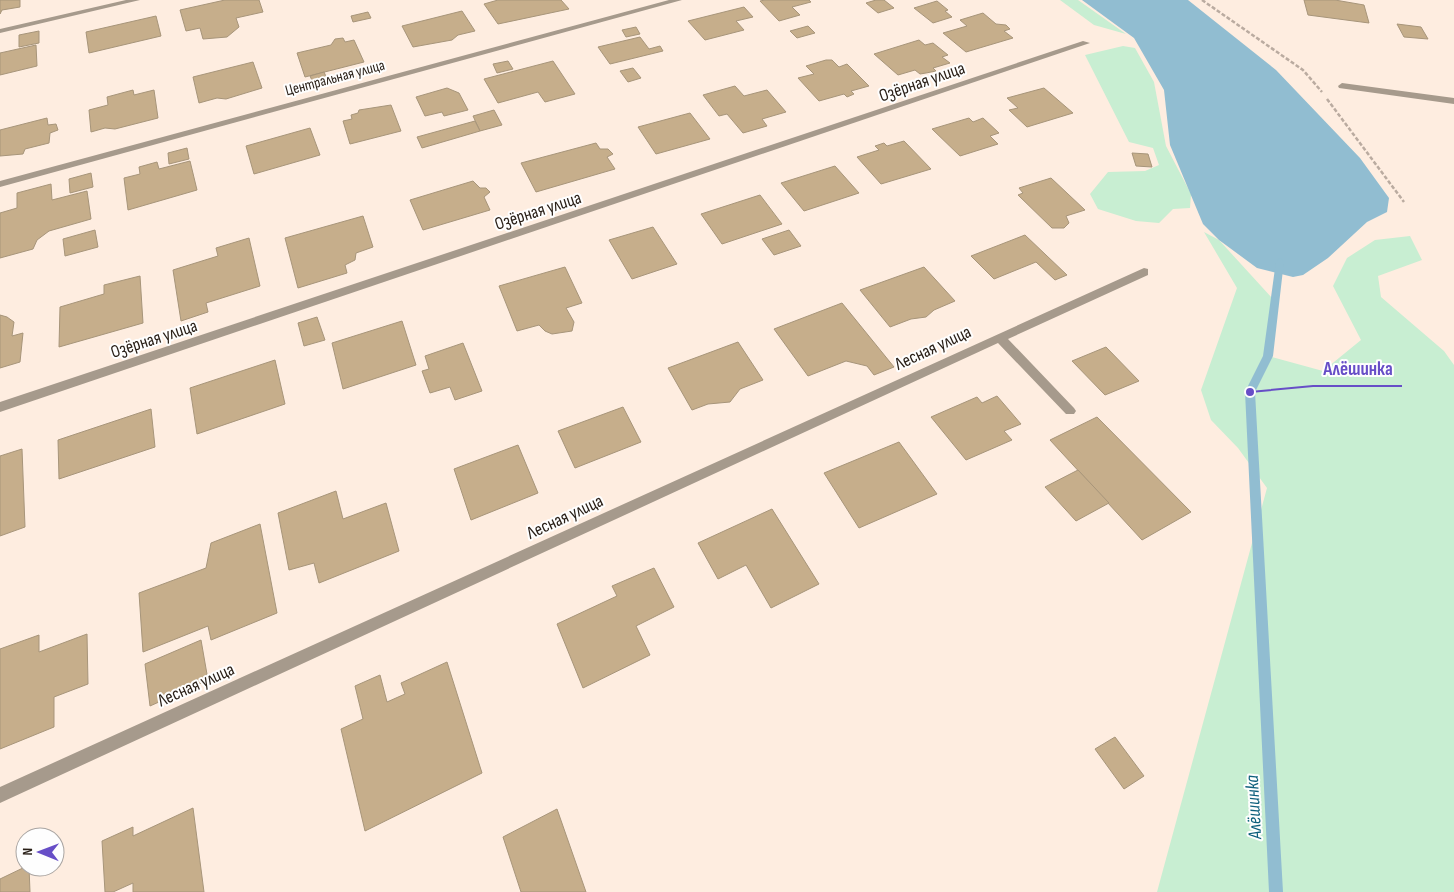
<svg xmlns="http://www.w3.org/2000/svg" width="1454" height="892" font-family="'Sofia Sans Condensed',sans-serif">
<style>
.green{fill:#c8eed2}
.water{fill:#91bdd1}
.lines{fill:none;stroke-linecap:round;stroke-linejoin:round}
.stream{fill:#91bdd1;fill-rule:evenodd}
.building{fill:#c6ae8b;stroke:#a7957a}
.path{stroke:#baaba0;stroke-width:2.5;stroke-dasharray:4 2;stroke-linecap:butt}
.minor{fill:#a69a8c;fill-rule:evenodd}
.labels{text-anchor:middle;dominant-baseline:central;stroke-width:4;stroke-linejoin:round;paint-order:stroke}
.far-street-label{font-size:15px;fill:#2a2018;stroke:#fefefe}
.street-label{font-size:18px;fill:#2a2018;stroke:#fefefe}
.water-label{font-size:19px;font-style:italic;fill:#0d5f7c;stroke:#fefefe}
.leader{fill:none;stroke:#674ec7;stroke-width:2}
.callout-dot{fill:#674ec7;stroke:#fefefe;stroke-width:2}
.callout-label{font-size:19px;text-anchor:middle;font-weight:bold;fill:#674ec7;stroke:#fefefe;stroke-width:4;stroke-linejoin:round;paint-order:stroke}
</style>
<rect width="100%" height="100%" fill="#feede0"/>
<g class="green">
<polygon points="1060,0 1078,0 1126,34 1094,25"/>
<polygon points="1123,46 1135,48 1154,82 1166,146 1191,194 1190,208 1173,209 1159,223 1136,221 1098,209 1090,194 1108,172 1145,171 1159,165 1153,148 1129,142 1085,55"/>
<polygon points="1204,232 1219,240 1272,298 1268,356 1323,371 1361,340 1333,286 1347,258 1375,240 1410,236 1422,260 1378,276 1381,297 1444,351 1454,365 1454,892 1157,892 1267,488 1238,448 1211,420 1201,390 1237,288"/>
</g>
<polygon class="water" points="1082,0 1188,0 1276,70 1360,158 1389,198 1387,212 1367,222 1328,258 1303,275 1293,277 1257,268 1219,240 1203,224 1170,145 1164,90 1134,38"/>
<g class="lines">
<polygon class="stream" points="1280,258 1284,261 1273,356 1255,392 1283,892 1269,892 1245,392 1263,356 1276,261"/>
</g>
<g class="building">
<polygon points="0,0 20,0 20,7 2,10 0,14"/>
<polygon points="225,0 259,0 263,12 236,18 239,27 227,37 203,39 200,28 186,31 180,10"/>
<polygon points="498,0 561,0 569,9 498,24 484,4"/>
<polygon points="765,0 809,0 811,2 792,7 800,15 779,21 760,1"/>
<polygon points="876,0 884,0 894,8 878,13 866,3"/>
<polygon points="1304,0 1335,0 1364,5 1369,23 1308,15"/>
<polygon points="937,1 948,10 945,11 952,17 933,23 914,8"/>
<polygon points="744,7 753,17 736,21 744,30 705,40 688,21"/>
<polygon points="462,11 475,31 458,35 452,40 413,47 402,26"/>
<polygon points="368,12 371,18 353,22 351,16"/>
<polygon points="983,13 996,24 1006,25 1010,29 1004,31 1013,38 966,52 943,33 967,26 960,20"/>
<polygon points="156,16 161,36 89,53 86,32"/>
<polygon points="1397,24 1421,27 1428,39 1404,37"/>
<polygon points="808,26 815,33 797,38 790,31"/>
<polygon points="636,27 640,34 626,37 622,30"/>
<polygon points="39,31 39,43 19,47 19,35"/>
<polygon points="640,37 649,49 660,46 663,51 610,64 598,47"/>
<polygon points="343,38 345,42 354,40 364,62 305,77 297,53 331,45 335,39"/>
<polygon points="919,40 925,45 933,43 948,55 942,57 950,63 933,68 936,71 926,73 920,74 915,70 898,75 874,54"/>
<polygon points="36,45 37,66 0,75 0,53"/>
<polygon points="826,60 832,60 839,67 847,64 869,86 851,91 854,94 847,97 844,94 819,101 798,78 814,74 806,66"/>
<polygon points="508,61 513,69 497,73 493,64"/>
<polygon points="553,61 575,94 545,102 538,92 498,103 484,79"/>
<polygon points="253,62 262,88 226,99 217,98 199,103 193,77"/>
<polygon points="633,68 641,78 628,82 620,71"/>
<polygon points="324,72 329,83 315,87 310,76"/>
<polygon points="735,86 744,96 767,90 786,112 762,119 767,126 743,133 727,114 719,116 703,95"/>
<polygon points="447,88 459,93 468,110 444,116 442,112 425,116 416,97"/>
<polygon points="1044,88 1073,113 1027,127 1009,110 1018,108 1007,98"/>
<polygon points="133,90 134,95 154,90 158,118 115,129 105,128 91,132 89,110 108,105 107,97"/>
<polygon points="391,105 401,131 350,144 343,121 352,119 351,115 358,113 359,110"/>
<polygon points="494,110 502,125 480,131 473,116"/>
<polygon points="690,113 710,139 656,154 638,127"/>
<polygon points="47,118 48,125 56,124 58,130 50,133 49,143 25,149 23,154 0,156 0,130"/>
<polygon points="969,118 973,122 983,118 999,133 990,136 998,144 960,156 932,129"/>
<polygon points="475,121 480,131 422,148 417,137"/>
<polygon points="310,128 320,155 254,174 246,146"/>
<polygon points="904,141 931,169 881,184 857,157 879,150 875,146 884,143 887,146"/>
<polygon points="596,143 600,149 608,149 613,154 607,157 615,169 536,192 521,163"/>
<polygon points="187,148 189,159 169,164 168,153"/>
<polygon points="1132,153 1148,154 1152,167 1136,166"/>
<polygon points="190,161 197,190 128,210 124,178 140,174 139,167 157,162 159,169"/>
<polygon points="835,166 859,193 804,211 781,183"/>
<polygon points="91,173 93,187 70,193 69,179"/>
<polygon points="1051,178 1085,210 1066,216 1069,223 1064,228 1052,228 1018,195 1023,193 1019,188"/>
<polygon points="473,181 480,188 486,188 490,192 484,197 490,210 423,230 410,200"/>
<polygon points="51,184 52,200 87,191 91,219 49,231 37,240 33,249 0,258 0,213 17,208 17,193"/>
<polygon points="760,195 782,224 722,244 701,214"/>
<polygon points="363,216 373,247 356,253 355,260 345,265 347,273 298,288 285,238"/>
<polygon points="653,227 677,264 632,279 609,240"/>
<polygon points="95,230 98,247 65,256 63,239"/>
<polygon points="789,230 801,246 774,255 762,239"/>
<polygon points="1025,235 1067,275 1055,280 1036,262 994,279 971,256"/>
<polygon points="249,238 260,286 206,303 208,312 181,321 173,270 218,256 216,248"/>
<polygon points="565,267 582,303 566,308 574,322 572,331 552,334 545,331 539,325 517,331 499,286"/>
<polygon points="924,267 955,301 934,310 926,317 911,319 890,327 860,290"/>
<polygon points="140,276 143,323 59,347 60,307 104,294 104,285"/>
<polygon points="842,303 894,367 874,375 867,366 846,361 808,376 774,329"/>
<polygon points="0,315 7,317 14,322 12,336 23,333 20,362 0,368"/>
<polygon points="317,317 325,340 304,346 298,323"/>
<polygon points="402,321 416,365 343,389 332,343"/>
<polygon points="738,342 763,380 740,389 730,402 708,404 692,410 668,368"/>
<polygon points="463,343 482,391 455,400 450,387 430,393 422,371 429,369 425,356"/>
<polygon points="1106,347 1139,381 1105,395 1072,361"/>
<polygon points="275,360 285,404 197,434 190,388"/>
<polygon points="997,396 1021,424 1004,431 1012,440 966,460 931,417 977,397 982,403"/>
<polygon points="623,407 641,442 575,468 558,431"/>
<polygon points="151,409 155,447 59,479 58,440"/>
<polygon points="1097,417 1191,512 1142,540 1050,440"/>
<polygon points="899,442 937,494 859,528 824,473"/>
<polygon points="518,445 538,493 471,520 454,469"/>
<polygon points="22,449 25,527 0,536 0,456"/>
<polygon points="1078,470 1109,503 1076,521 1045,487"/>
<polygon points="336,491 343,519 386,503 399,551 319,583 314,563 289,570 278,513"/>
<polygon points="772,509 819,584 771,608 746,565 718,579 698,543"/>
<polygon points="260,524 277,613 211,640 208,626 143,652 139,593 206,568 211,543"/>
<polygon points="654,568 674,607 636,626 650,655 583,688 557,624 617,596 612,586"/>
<polygon points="87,634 88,684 54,697 54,727 0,749 0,649 39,635 39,652"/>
<polygon points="201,640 208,680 150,706 145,664"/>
<polygon points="447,662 482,773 365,831 341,729 363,719 355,686 380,675 387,702 405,694 401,683"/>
<polygon points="1115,737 1144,776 1124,789 1095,749"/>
<polygon points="193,808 204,892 133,892 133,883 113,892 105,892 102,841 133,827 133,836"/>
<polygon points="557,809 586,892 521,892 503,837"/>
<polygon points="25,867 29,867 30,892 0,892 0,879"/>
</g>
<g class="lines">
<g class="path">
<polyline points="1202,0 1303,70 1322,92"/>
<polyline points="1327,99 1404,202"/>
</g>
<g class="minor">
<polygon points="126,0 140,0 0,33 0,29"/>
<polygon points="669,0 682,0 0,187 0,181"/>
<polygon points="1083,41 1090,43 0,412 0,402"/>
<polygon points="1342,83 1454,98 1454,104 1339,88 1338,86"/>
<polygon points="1144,268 1148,269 1148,275 1008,339 1074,408 1076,411 1074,414 1066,414 998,343 0,803 0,787"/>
</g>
</g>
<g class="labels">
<g class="far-street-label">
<text transform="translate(335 78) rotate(-15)">Центральная улица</text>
</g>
<g class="street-label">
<text transform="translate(922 82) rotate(-19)">Озёрная улица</text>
<text transform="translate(538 211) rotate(-18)">Озёрная улица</text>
<text transform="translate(154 339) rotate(-18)">Озёрная улица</text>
<text transform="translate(933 348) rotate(-25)">Лесная улица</text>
<text transform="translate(565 517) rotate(-25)">Лесная улица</text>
<text transform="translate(196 685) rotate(-24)">Лесная улица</text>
</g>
<g class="water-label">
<text transform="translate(1254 807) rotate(-93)">Алёшинка</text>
</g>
</g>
<path class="leader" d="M1250 392L1313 386H1402"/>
<circle class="callout-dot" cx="1250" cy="392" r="5"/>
<g class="callout-label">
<text x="1358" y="375">Алёшинка</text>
</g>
<g transform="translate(40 852) rotate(271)"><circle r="24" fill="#fefefe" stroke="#a9a5a2"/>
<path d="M0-4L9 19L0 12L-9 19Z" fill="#674ec7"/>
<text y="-8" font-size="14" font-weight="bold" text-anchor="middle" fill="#2a2018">N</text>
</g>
</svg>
